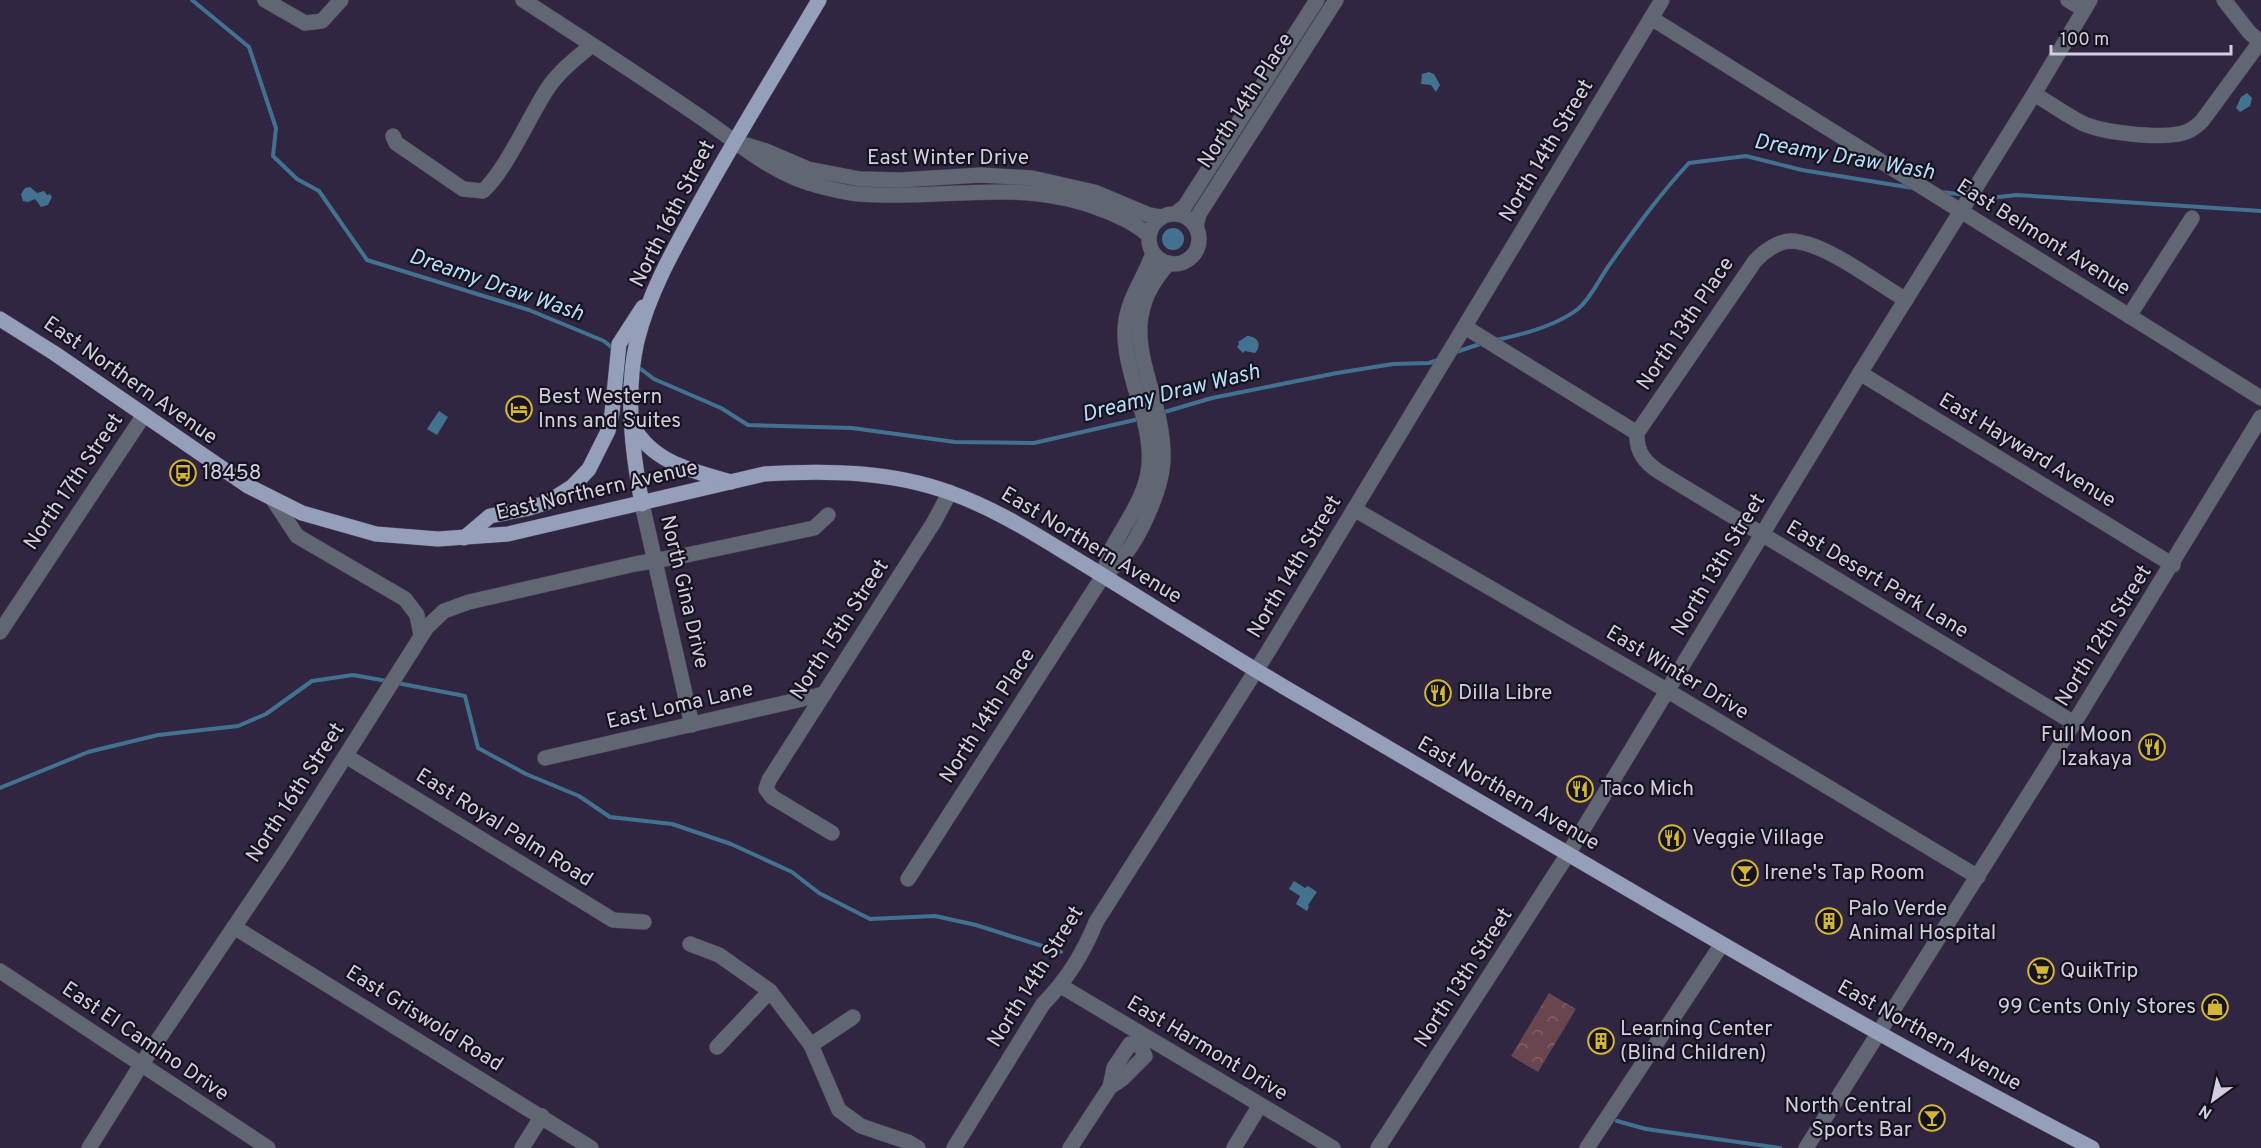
<svg xmlns="http://www.w3.org/2000/svg" width="2261" height="1148" font-family="Overpass,sans-serif">
<style>
.park{fill:url(#park-crowns)}
.water{fill:#437291}
.lines{fill:none;stroke-linecap:round;stroke-linejoin:round}
.stream{stroke:#437291;stroke-width:4}
.minor-casing{stroke:#4a415a;stroke-width:16}
.major-casing{stroke:#4a415a;stroke-width:16}
.minor{stroke:#616673;stroke-width:15}
.major{stroke:#959fba;stroke-width:15}
.labels{text-anchor:middle;dominant-baseline:central;stroke-width:4.5;stroke-linejoin:round;paint-order:stroke}
.street-label{font-size:21px;fill:#d3cedf;stroke:#16121e}
.poi-label{font-size:21px;fill:#d3cedf;stroke:#16121e;text-anchor:start}
.water-label{font-size:22px;font-style:italic;fill:#b3defb;stroke:#16121e}
</style>
<defs>
<pattern id="park-crowns" width="20" height="18" patternUnits="userSpaceOnUse" patternTransform="scale(1.5)"><rect width="20" height="18" fill="#69464f"/><path d="M2 6a3 3 0 1 1 6 0M12 15a3 3 0 1 1 6 0" fill="none" stroke="#7e6068"/></pattern>
</defs>
<rect width="100%" height="100%" fill="#302641"/>
<polygon class="park" points="1549,993 1576,1009 1538,1072 1511,1056"/>
<g class="water">
<polygon points="1429,72 1434,74 1440,85 1436,92 1431,85 1421,84 1422,74"/>
<polygon points="2247,93 2252,98 2250,106 2240,112 2236,108 2241,97"/>
<polygon points="30,187 37,193 44,191 47,195 50,194 52,197 48,205 41,207 35,199 28,202 23,201 21,194 25,188"/>
<circle cx="1173" cy="239" r="11"/>
<path d="M1247,336C1257,336 1263,345 1255,353L1245,351L1243,353L1237,347L1239,344L1238,342Z"/>
<polygon points="439,411 448,417 437,435 427,429"/>
<polygon points="1294,881 1305,888 1308,886 1317,892 1308,905 1309,907 1307,911 1296,904 1300,896 1289,889"/>
</g>
<g class="lines">
<g class="stream">
<polyline points="192,0 249,47 276,128 273,156 297,179 319,191 367,260 529,310 604,341 615,350"/>
<polyline points="1941,192 1966,195"/>
<polyline points="1974,196 1989,198 2017,195 2261,211"/>
<path d="M1496,340C1521,335 1557,325 1578,309C1592,297 1599,279 1610,264C1635,229 1659,195 1689,163L1746,156L1802,170L1913,188"/>
<polyline points="1456,352 1483,343"/>
<polyline points="638,367 654,379 721,408 748,425 852,428 955,442 1034,443 1139,419"/>
<polyline points="1161,413 1212,398 1337,373 1393,364 1429,363 1438,360"/>
<polyline points="397,683 465,696 478,748 526,774 579,796 610,817 672,824 731,844 792,872 819,893 870,919 935,916 976,925 1061,952"/>
<polyline points="0,788 88,752 158,735 238,726 266,714 312,681 353,675 387,681"/>
<polyline points="1617,1121 1646,1129 1780,1148"/>
</g>
<g class="minor-casing">
<g id="minor">
<polyline points="265,0 305,23 322,21 341,0"/>
<path d="M523,0C585,40 648,81 709,123C743,147 777,176 819,186C832,189 845,193 859,194C944,201 1023,176 1106,211C1122,218 1137,224 1149,236"/>
<polyline points="2068,0 2084,10"/>
<polyline points="2224,0 2249,32 2261,43"/>
<polyline points="1651,18 2261,398"/>
<path d="M2034,94C2050,103 2066,115 2082,123C2103,133 2160,139 2183,133C2191,131 2196,127 2202,121L2260,42"/>
<path d="M393,136L396,143L463,189L483,191C506,170 528,119 546,91C557,73 575,59 592,45"/>
<polyline points="746,145 766,151 808,169 860,179 900,180 981,175 1032,178 1094,192 1149,215 1161,217"/>
<polyline points="1175,214 1185,206 1317,0"/>
<circle cx="1174" cy="239" r="25"/>
<polyline points="1196,227 1199,214 1336,0"/>
<path d="M1906,300C1875,282 1825,242 1791,241C1778,241 1763,252 1755,261L1637,433C1636,452 1645,463 1661,473L2074,723"/>
<polyline points="2129,316 2192,218"/>
<polyline points="1465,327 1637,433"/>
<polyline points="1860,373 2173,565"/>
<polyline points="272,498 297,536 405,599 417,615 421,635"/>
<polyline points="642,504 692,725"/>
<polyline points="1354,509 1668,691 1978,877"/>
<path d="M1103,576C1106,567 1107,558 1111,550C1125,523 1146,497 1149,466C1153,420 1124,376 1125,330C1126,300 1144,280 1153,253"/>
<polyline points="0,632 144,415"/>
<polyline points="346,756 613,920 644,922"/>
<polyline points="545,758 824,694"/>
<polyline points="832,833 772,797 766,789 769,780 934,522 950,492"/>
<path d="M908,879L1103,576C1110,570 1118,564 1123,557C1142,534 1164,484 1163,455C1163,384 1107,329 1169,263"/>
<polyline points="234,927 591,1148"/>
<polyline points="690,944 719,955 770,991 811,1045 839,1110 861,1126 908,1142 918,1148"/>
<polyline points="0,971 268,1148"/>
<polyline points="1061,986 1333,1148"/>
<polyline points="811,1045 853,1017"/>
<polyline points="717,1047 770,991"/>
<polyline points="1110,1087 1122,1079 1145,1056 1140,1045"/>
<polyline points="89,1148 141,1065 284,853 427,627 444,611 469,602 635,564 682,556 814,528 828,515"/>
<polyline points="522,1148 542,1116"/>
<path d="M954,1148L1043,1004C1066,981 1084,952 1096,922L1269,650L1662,0"/>
<polyline points="1070,1148 1110,1087 1114,1068 1130,1044 1140,1045"/>
<polyline points="1234,1148 1260,1105"/>
<polyline points="1378,1148 1568,854 1860,373 2034,94 2090,0"/>
<polyline points="1587,1148 1722,944"/>
<polyline points="1806,1148 2074,723 2261,417"/>
</g>
</g>
<g class="major-casing">
<g id="major">
<path d="M0,319L54,353L248,486L302,513L376,534L438,539L508,534L764,474C826,470 892,471 951,493C999,510 1041,538 1084,564C1151,605 1217,647 1284,687C1552,843 1816,1005 2092,1148"/>
<path d="M633,426C653,463 693,471 731,482"/>
<path d="M642,504C632,451 625,393 637,341C649,292 675,247 699,204C737,135 779,68 819,0"/>
<polyline points="464,538 490,516 530,508 548,502 573,486 589,469 608,431 612,413 619,344 643,307"/>
</g>
</g>
<use href="#minor" class="minor"/>
<use href="#major" class="major"/>
</g>
<defs>
<g id="hotel-ring" transform="scale(1.35)"><circle r="9.5" fill="#16121e" stroke="#d2b736" stroke-width="1.5"/><path d="M-6-4.5h1.5V1H6V5H4.5V3h-9V5H-6ZM-4 0a1.8 1.8 0 1 1 3.6 0ZM.5 0V-2.5h3Q6-2.5 6 0Z" fill="#d2b736"/></g>
<g id="bus-ring" transform="scale(1.35)"><circle r="9.5" fill="#16121e" stroke="#d2b736" stroke-width="1.5"/><path d="M-5-6H5V4H4V6H2V4H-2V6H-4V4H-5ZM-3.5-4V0h7V-4ZM-3.5 1.2v1.5H-2V1.2ZM2 1.2v1.5H3.5V1.2Z" fill="#d2b736"/></g>
<g id="restaurant-ring" transform="scale(1.35)"><circle r="9.5" fill="#16121e" stroke="#d2b736" stroke-width="1.5"/><path d="M-5-6h1v4h1v-4h1v4h1v-4h1v5L-1.5 .5V6h-2V.5L-5-1ZM5-6V6H3V1.5H1.5Q1.5-4 5-6Z" fill="#d2b736"/></g>
<g id="bar-ring" transform="scale(1.35)"><circle r="9.5" fill="#16121e" stroke="#d2b736" stroke-width="1.5"/><path d="M-6-5H6L.8 .8V4.5H3.5V6h-7V4.5H-.8V.8Z" fill="#d2b736"/></g>
<g id="building-ring" transform="scale(1.35)"><circle r="9.5" fill="#16121e" stroke="#d2b736" stroke-width="1.5"/><path d="M-4-6H4V6H1V3H-1V6H-4ZM-2.5-4.3h1.7v1.8h-1.7ZM.8-4.3h1.7v1.8H.8ZM-2.5-1h1.7V.8h-1.7ZM.8-1h1.7V.8H.8Z" fill="#d2b736"/></g>
<g id="supermarket-ring" transform="scale(1.35)"><circle r="9.5" fill="#16121e" stroke="#d2b736" stroke-width="1.5"/><path d="M-6-5.5h2.5l.6 2H6L4.5 2H-2.5L-4.4-4H-6ZM-1.5 3.2a1.3 1.3 0 1 0 .1 0ZM3 3.2a1.3 1.3 0 1 0 .1 0Z" fill="#d2b736"/></g>
<g id="shop-ring" transform="scale(1.35)"><circle r="9.5" fill="#16121e" stroke="#d2b736" stroke-width="1.5"/><path d="M-5-2.5h2.3a2.7 3.5 0 0 1 5.4 0H5L5.5 6h-11ZM-1.5-2.5h3a1.5 2.3 0 0 0-3 0Z" fill="#d2b736"/></g>
</defs>
<g fill-rule="evenodd">
<use href="#hotel-ring" x="519" y="409"/>
<use href="#bus-ring" x="183" y="473"/>
<use href="#restaurant-ring" x="1438" y="693"/>
<use href="#restaurant-ring" x="2152" y="747"/>
<use href="#restaurant-ring" x="1580" y="789"/>
<use href="#restaurant-ring" x="1672" y="838"/>
<use href="#bar-ring" x="1745" y="873"/>
<use href="#building-ring" x="1829" y="921"/>
<use href="#supermarket-ring" x="2041" y="971"/>
<use href="#shop-ring" x="2215" y="1007"/>
<use href="#building-ring" x="1601" y="1041"/>
<use href="#bar-ring" x="1932" y="1118"/>
</g>
<g class="labels">
<g class="street-label">
<text transform="translate(1246 101) rotate(-57)">North 14th Place</text>
<text transform="translate(1547 151) rotate(-59)">North 14th Street</text>
<text x="948" y="158">East Winter Drive</text>
<text transform="translate(673 214) rotate(-63)">North 16th Street</text>
<text transform="translate(2043 238) rotate(32)">East Belmont Avenue</text>
<text transform="translate(1686 324) rotate(-56)">North 13th Place</text>
<text transform="translate(130 381) rotate(35)">East Northern Avenue</text>
<text transform="translate(2027 451) rotate(31)">East Hayward Avenue</text>
<text transform="translate(74 482) rotate(-56)">North 17th Street</text>
<text transform="translate(597 491) rotate(-13)">East Northern Avenue</text>
<text transform="translate(1091 546) rotate(31)">East Northern Avenue</text>
<text transform="translate(1719 565) rotate(-59)">North 13th Street</text>
<text transform="translate(1295 567) rotate(-59)">North 14th Street</text>
<text transform="translate(1877 580) rotate(31)">East Desert Park Lane</text>
<text transform="translate(684 592) rotate(77)">North Gina Drive</text>
<text transform="translate(840 630) rotate(-57)">North 15th Street</text>
<text transform="translate(2104 636) rotate(-58)">North 12th Street</text>
<text transform="translate(1677 673) rotate(31)">East Winter Drive</text>
<text transform="translate(680 706) rotate(-13)">East Loma Lane</text>
<text transform="translate(988 716) rotate(-57)">North 14th Place</text>
<text transform="translate(296 793) rotate(-57)">North 16th Street</text>
<text transform="translate(1508 794) rotate(30)">East Northern Avenue</text>
<text transform="translate(504 828) rotate(32)">East Royal Palm Road</text>
<text transform="translate(1036 977) rotate(-58)">North 14th Street</text>
<text transform="translate(1464 978) rotate(-57)">North 13th Street</text>
<text transform="translate(424 1019) rotate(32)">East Griswold Road</text>
<text transform="translate(1929 1036) rotate(29)">East Northern Avenue</text>
<text transform="translate(145 1042) rotate(34)">East El Camino Drive</text>
<text transform="translate(1207 1049) rotate(31)">East Harmont Drive</text>
</g>
<g class="poi-label">
<text x="538" y="397">Best Western<tspan x="538" dy="24">Inns and Suites</tspan></text>
<text x="202" y="473">18458</text>
<text x="1458" y="693">Dilla Libre</text>
<text x="2132" y="735" text-anchor="end">Full Moon<tspan x="2132" dy="24">Izakaya</tspan></text>
<text x="1600" y="789">Taco Mich</text>
<text x="1692" y="838">Veggie Village</text>
<text x="1764" y="873">Irene's Tap Room</text>
<text x="1848" y="909">Palo Verde<tspan x="1848" dy="24">Animal Hospital</tspan></text>
<text x="2060" y="971">QuikTrip</text>
<text x="2196" y="1007" text-anchor="end">99 Cents Only Stores</text>
<text x="1620" y="1029">Learning Center<tspan x="1620" dy="24">(Blind Children)</tspan></text>
<text x="1912" y="1106" text-anchor="end">North Central<tspan x="1912" dy="24">Sports Bar</tspan></text>
</g>
<g class="water-label">
<text transform="translate(1844 158) rotate(10)">Dreamy Draw Wash</text>
<text transform="translate(496 286) rotate(19)">Dreamy Draw Wash</text>
<text transform="translate(1171 394) rotate(-14)">Dreamy Draw Wash</text>
</g>
</g>
<g transform="translate(2213 1100) rotate(213)" stroke="#16121e" stroke-width="4.5" paint-order="stroke">
<path d="M0-4.5L10 22L0 15L-10 22Z" fill="#d3cedf"/>
<text y="-9" font-size="16" font-weight="bold" text-anchor="middle" fill="#d3cedf">N</text>
</g>
<path d="M2051 45v9h180v-9" fill="none" stroke="#d3cedf" stroke-width="3"/>
<text x="2060" y="45" font-size="18" fill="#d3cedf" stroke="#16121e" stroke-width="4.5" paint-order="stroke">100 m</text>
</svg>
